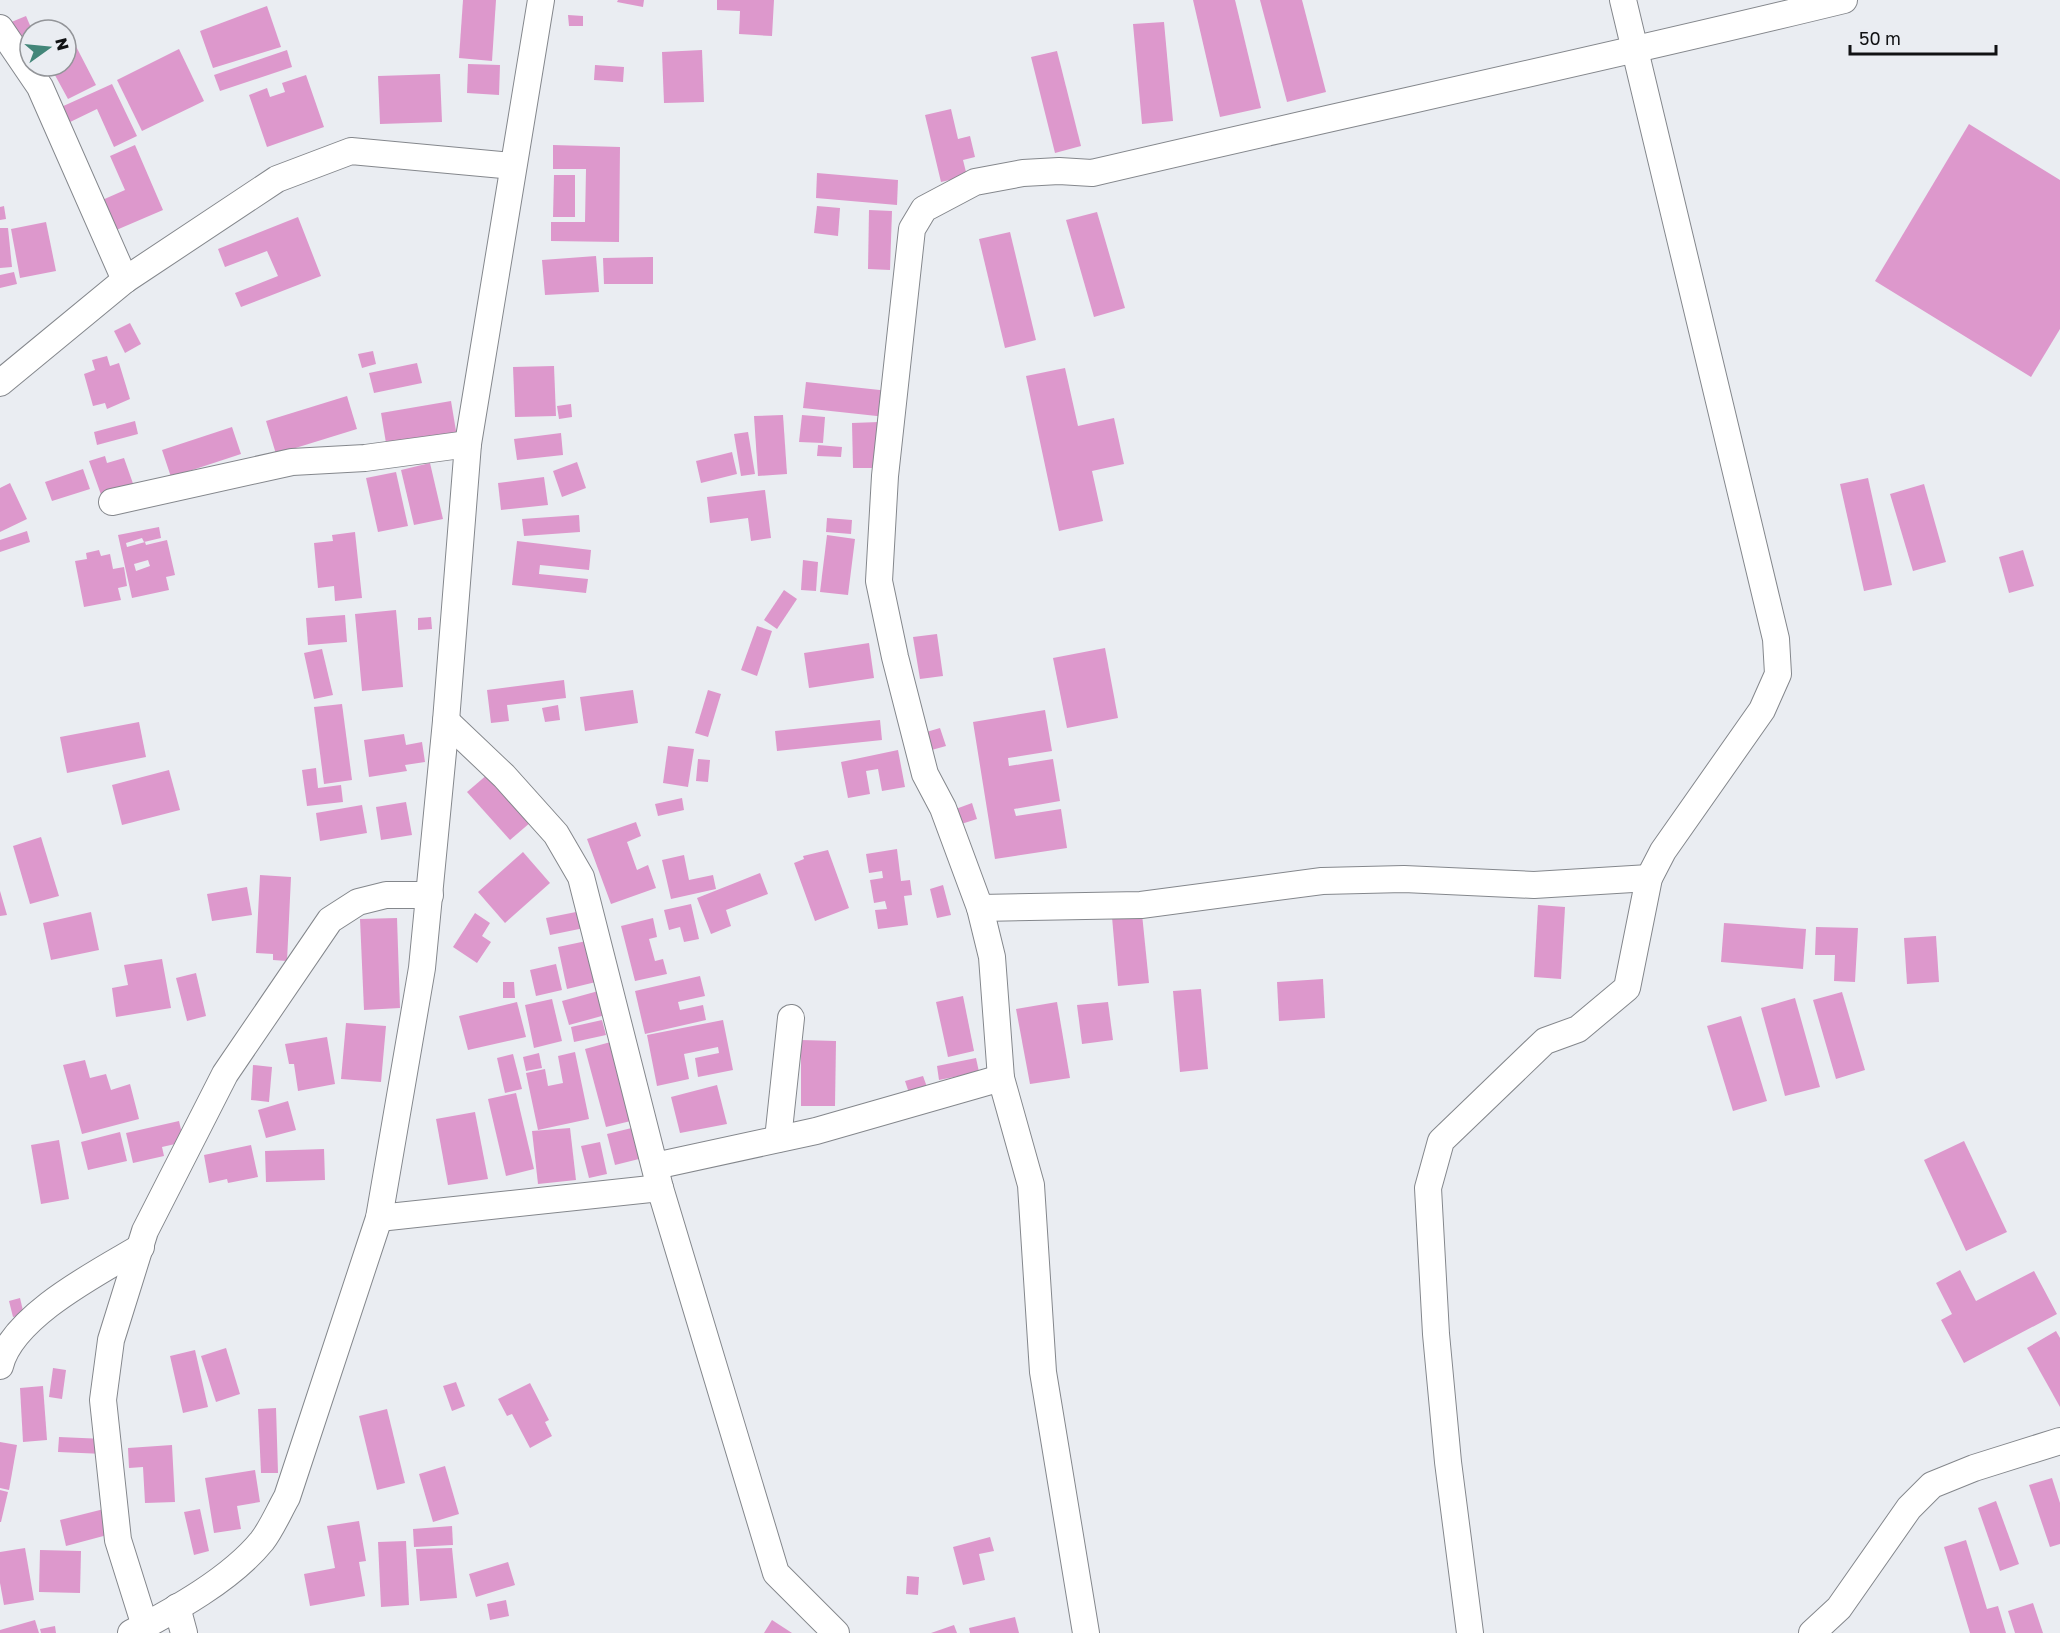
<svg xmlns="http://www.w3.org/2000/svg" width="2060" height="1633" font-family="'Golos Text',sans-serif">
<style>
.building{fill:#dd98cc;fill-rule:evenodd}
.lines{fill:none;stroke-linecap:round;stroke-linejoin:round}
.minor-casing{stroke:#84878c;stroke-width:28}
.minor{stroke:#fff;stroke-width:26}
</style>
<rect width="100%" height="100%" fill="#eaedf2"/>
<g class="building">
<polygon points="463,0 496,0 492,61 459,58"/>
<polygon points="618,0 644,0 643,7 617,2"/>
<polygon points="717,0 774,0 772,36 739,34 740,11 717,10"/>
<polygon points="1193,0 1235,0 1261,108 1220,117"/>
<polygon points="1260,0 1302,0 1326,92 1287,102"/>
<polygon points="267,6 281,47 213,68 200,31"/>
<polygon points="568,15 583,16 583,26 569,26"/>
<polygon points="26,16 32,30 30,36 17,41 9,23"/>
<polygon points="1164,22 1173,121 1142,124 1133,24"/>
<polygon points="66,27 96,85 68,99 50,66 66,66 66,30 60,30"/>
<polygon points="179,49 204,101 142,131 117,80"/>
<polygon points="287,50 292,67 220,91 214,75"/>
<polygon points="702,50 704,102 664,103 662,52"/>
<polygon points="1057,51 1081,146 1055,153 1031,57"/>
<polygon points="468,64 500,65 499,95 467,93"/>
<polygon points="595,65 624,67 623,82 594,80"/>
<polygon points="440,74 442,122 380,124 378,76"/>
<polygon points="306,75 324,127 267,147 249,95 267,88 270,97 285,92 282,83"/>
<polygon points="112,84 137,136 114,147 97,109 66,124 59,108"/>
<polygon points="951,109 958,139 970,136 975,157 963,160 967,176 941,182 925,115"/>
<polygon points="1969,124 2060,180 2060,329 2031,377 1875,281"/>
<polygon points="135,145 163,210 114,231 100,201 125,190 110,156"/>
<polygon points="553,145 620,147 619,242 551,241 551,222 585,222 586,169 553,169"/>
<polygon points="817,173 898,180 897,205 816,198"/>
<polygon points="554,175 575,175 575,217 553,217"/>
<polygon points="4,206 6,219 0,220 0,207"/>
<polygon points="817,206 840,208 838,236 814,233"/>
<polygon points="869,210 892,211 890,270 868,269"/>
<polygon points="1097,212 1125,308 1094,317 1066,220"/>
<polygon points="298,217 321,276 241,307 235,293 278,276 267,251 225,267 218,249"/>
<polygon points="46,222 56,271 20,278 11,229"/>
<polygon points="0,228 8,228 12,267 0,268"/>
<polygon points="1010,232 1036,340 1005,348 979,239"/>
<polygon points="596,256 599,292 545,295 542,260"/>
<polygon points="653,257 653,284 604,284 603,258"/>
<polygon points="14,272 17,284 0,288 0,275"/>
<polygon points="130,323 141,344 125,353 114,331"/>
<polygon points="373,351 376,364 362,368 358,354"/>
<polygon points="107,356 110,366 119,363 130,399 107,409 105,403 93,406 84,374 95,370 92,360"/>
<polygon points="417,363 422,383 374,393 369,373"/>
<polygon points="554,366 556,416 515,417 513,367"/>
<polygon points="1065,368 1078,426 1114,418 1124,464 1092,471 1103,521 1059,531 1026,376"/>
<polygon points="806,382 889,391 886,417 803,408"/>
<polygon points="347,396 357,429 276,454 266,421"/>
<polygon points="451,401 457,437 387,449 381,413"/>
<polygon points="571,404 572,417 559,419 557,406"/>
<polygon points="783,415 787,474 758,476 754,416"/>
<polygon points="802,415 825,417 823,443 799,442"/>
<polygon points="135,421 138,434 97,445 94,432"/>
<polygon points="879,422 881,468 853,468 852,423"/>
<polygon points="232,427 241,454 171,477 162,450"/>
<polygon points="748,432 755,474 741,476 734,434"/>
<polygon points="561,433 563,455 517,460 514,439"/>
<polygon points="818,445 842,447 841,457 817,456"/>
<polygon points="732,452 737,474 701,483 696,461"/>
<polygon points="105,456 107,463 124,458 136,492 104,503 89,461"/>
<polygon points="577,462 586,488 562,497 553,471"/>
<polygon points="430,463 443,519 414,525 401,470"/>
<polygon points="83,469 90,489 52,501 45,482"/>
<polygon points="396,472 408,526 378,532 366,478"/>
<polygon points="544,477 548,505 501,510 498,483"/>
<polygon points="1868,478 1892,585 1864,591 1840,484"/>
<polygon points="10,483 27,519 0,532 0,488"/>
<polygon points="1924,484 1946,562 1913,571 1890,494"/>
<polygon points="765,490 771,538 751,541 748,518 710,523 707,497"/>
<polygon points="579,515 580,532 524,536 522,519"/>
<polygon points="827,518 852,520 851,534 826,532"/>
<path d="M159,527L161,538L144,542L142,538L126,543L127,547L145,542L146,545L167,540L175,575L166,577L169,590L132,598L118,535ZM148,560L150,566L136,571L134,564Z"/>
<polygon points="27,531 30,542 0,552 0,540"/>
<polygon points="355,532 362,598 335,601 334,586 318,588 314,543 333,541 332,535"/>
<polygon points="827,535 855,539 848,595 820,592"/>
<polygon points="517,541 591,550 589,570 540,565 539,574 588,579 586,593 512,585"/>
<polygon points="99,550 101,556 110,554 113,569 124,567 127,586 118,588 121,600 84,607 75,561 87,559 86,553"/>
<polygon points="2023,550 2034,586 2009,593 1999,557"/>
<polygon points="803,560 818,562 816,591 801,590"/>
<polygon points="784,590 797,599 777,629 764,620"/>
<polygon points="396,610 403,687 362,691 355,614"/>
<polygon points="345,615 347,642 308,645 306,618"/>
<polygon points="431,617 432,629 418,630 418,618"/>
<polygon points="757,626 772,631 757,676 741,670"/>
<polygon points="937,634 943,676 920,679 913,637"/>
<polygon points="869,643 874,678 809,688 804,653"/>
<polygon points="1105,648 1118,718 1067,728 1053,658"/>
<polygon points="322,649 333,695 314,699 304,653"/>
<polygon points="564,680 566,698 507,705 509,721 491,723 487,690"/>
<polygon points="633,690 638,723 585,731 580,697"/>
<polygon points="708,690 721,694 708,737 695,733"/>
<polygon points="342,704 352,780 324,784 314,707"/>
<polygon points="558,705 560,720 545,722 542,708"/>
<polygon points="1045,710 1052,751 1008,758 1009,766 1053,759 1060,801 1014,809 1016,816 1061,809 1067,848 995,859 973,722"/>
<polygon points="880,720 882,740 777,751 775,731"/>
<polygon points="139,722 146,757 67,773 60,737"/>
<polygon points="940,728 946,746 928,751 923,733"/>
<polygon points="404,734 406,745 422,742 425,762 405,765 407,771 369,777 364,740"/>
<polygon points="668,746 694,749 688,787 663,783"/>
<polygon points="898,750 905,787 882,791 878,769 866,771 870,794 848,798 841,762"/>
<polygon points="698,759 710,760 708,782 696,781"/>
<polygon points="316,768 318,788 341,785 343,802 307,806 302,770"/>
<polygon points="169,770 180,810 122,825 112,785"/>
<polygon points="488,774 531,822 510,840 467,792"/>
<polygon points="682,798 684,810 658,816 655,804"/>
<polygon points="406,802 412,835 381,840 376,807"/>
<polygon points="972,803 977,819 958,825 953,810"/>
<polygon points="362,805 367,833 320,841 316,813"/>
<polygon points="636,822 641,836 627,842 637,870 648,865 656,888 611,904 587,839"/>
<polygon points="41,837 59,896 30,904 13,846"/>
<polygon points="897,849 901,881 910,880 912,895 904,896 908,925 878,929 875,910 887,909 885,901 874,903 870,880 883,878 882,871 869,873 866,854"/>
<polygon points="828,850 849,908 815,921 794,863 804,859 803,856"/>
<polygon points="523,852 550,883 505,923 478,892"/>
<polygon points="684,855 689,880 713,875 716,889 671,899 662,860"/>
<polygon points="760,873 768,894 726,910 731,926 711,934 697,898"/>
<polygon points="260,875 291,877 287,961 273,960 273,954 256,953"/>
<polygon points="943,885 951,915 937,918 930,889"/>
<polygon points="247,887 252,915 212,921 207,894"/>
<polygon points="0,891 7,915 0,916"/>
<polygon points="691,904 699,939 684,942 680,927 669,930 664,910"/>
<polygon points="1538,905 1565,907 1561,979 1534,977"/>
<polygon points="586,910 589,927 550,935 546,918"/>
<polygon points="91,912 99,950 51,960 43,923"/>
<polygon points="475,913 490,923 482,936 491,942 477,963 453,947"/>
<polygon points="1142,914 1149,983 1118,986 1112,917"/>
<polygon points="397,918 400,1008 364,1010 360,919"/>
<polygon points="653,918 657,937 649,939 655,961 663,959 667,974 635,981 621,926"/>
<polygon points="1724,923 1806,929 1803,969 1721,962"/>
<polygon points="1816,927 1858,928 1855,982 1834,981 1835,955 1815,955"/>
<polygon points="1936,936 1939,982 1907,984 1904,938"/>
<polygon points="591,940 600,981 567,989 558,947"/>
<polygon points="162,959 171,1008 116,1017 112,988 128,985 124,965"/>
<polygon points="556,964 562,990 536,996 530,970"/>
<polygon points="196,973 206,1016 187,1021 176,978"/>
<polygon points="700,976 705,996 678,1002 680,1010 703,1005 706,1020 645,1034 635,991"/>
<polygon points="1323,979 1325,1018 1279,1021 1277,982"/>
<polygon points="503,982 514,982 515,998 503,998"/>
<polygon points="1201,989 1208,1069 1180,1072 1173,991"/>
<polygon points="602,990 609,1014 569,1025 562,1001"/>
<polygon points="1842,992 1865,1070 1836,1079 1813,1000"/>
<polygon points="963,996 974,1051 948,1057 936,1002"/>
<polygon points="1795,998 1820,1087 1785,1096 1761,1008"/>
<polygon points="552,999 562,1041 534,1048 525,1005"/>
<polygon points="517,1002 526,1037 468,1050 459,1016"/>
<polygon points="1057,1002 1070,1078 1030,1084 1016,1009"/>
<polygon points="1108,1002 1113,1040 1082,1044 1077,1005"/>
<polygon points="1741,1016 1767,1101 1733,1111 1707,1026"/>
<polygon points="602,1020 606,1035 574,1042 571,1027"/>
<polygon points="723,1020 733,1070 698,1077 695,1058 719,1053 718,1047 684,1054 689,1079 657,1086 647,1035"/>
<polygon points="346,1023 386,1026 381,1082 341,1079"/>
<polygon points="327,1037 335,1084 298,1091 294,1064 289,1064 285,1044"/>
<polygon points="618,1040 639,1119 606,1127 585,1049"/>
<polygon points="801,1040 836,1041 835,1106 801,1106"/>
<polygon points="575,1052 589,1119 538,1130 526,1073 545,1069 548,1086 563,1083 558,1056"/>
<polygon points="539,1053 542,1068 526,1071 523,1057"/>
<polygon points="513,1054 522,1089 505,1093 497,1058"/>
<polygon points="976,1058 979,1072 939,1080 937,1066"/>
<polygon points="85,1060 90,1078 106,1074 111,1090 130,1084 139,1119 82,1134 63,1065"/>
<polygon points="253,1065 272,1067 269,1102 251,1100"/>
<polygon points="923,1076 927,1087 909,1093 905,1081"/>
<polygon points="717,1085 727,1124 680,1133 671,1097"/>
<polygon points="516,1093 534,1169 506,1176 488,1099"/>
<polygon points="288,1101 296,1130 266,1138 258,1110"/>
<polygon points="475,1112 488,1179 448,1185 436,1119"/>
<polygon points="179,1121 184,1142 162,1147 164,1156 133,1163 126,1133"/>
<polygon points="640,1126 647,1157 615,1165 607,1134"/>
<polygon points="570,1128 576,1180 538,1184 532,1131"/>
<polygon points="120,1132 127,1161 88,1170 81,1142"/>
<polygon points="59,1140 69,1199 41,1204 31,1145"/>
<polygon points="1964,1141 2007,1232 1966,1251 1924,1160"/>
<polygon points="600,1142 607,1174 589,1178 581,1146"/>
<polygon points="251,1145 258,1177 228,1183 227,1179 209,1183 204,1155"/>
<polygon points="324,1149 325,1180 266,1182 265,1151"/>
<polygon points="1960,1270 1976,1301 2034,1271 2057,1314 1964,1363 1941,1320 1952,1314 1936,1283"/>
<polygon points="20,1298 24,1315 13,1317 9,1301"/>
<polygon points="2056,1331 2060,1338 2060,1407 2027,1348"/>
<polygon points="226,1348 240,1394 216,1402 201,1356"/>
<polygon points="195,1350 208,1407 183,1413 170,1356"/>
<polygon points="53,1368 66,1370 62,1399 49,1397"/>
<polygon points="456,1382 465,1406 452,1411 443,1386"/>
<polygon points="530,1383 549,1420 545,1422 552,1436 530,1448 512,1414 507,1416 498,1399"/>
<polygon points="43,1386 47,1440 23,1442 20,1388"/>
<polygon points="276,1408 278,1473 261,1473 258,1409"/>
<polygon points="387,1409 405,1483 377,1490 359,1416"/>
<polygon points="59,1437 105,1439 104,1454 58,1452"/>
<polygon points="0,1442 17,1445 9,1490 0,1488"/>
<polygon points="172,1445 175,1502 145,1503 143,1467 129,1468 128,1448"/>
<polygon points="445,1466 459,1514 433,1522 419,1474"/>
<polygon points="255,1470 260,1502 237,1506 241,1529 214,1533 205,1478"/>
<polygon points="2052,1478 2060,1503 2060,1544 2050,1547 2029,1485"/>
<polygon points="0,1490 8,1492 1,1522 0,1522"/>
<polygon points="1996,1501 2019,1564 2000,1571 1978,1508"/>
<polygon points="104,1509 111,1534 66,1546 60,1520"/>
<polygon points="200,1509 209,1551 194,1555 184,1512"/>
<polygon points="359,1521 366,1561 359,1562 365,1596 310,1606 304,1574 335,1568 327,1526"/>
<polygon points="452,1526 453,1545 414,1547 413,1529"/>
<polygon points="990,1537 994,1551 979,1554 985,1580 963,1585 953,1547"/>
<polygon points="1966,1540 1987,1609 1998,1606 2006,1633 1970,1633 1944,1547"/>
<polygon points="406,1541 409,1605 381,1607 378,1542"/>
<polygon points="25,1548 34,1600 4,1605 0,1583 0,1552"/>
<polygon points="452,1548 457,1598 420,1601 416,1549"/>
<polygon points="40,1550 81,1551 80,1593 39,1592"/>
<polygon points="508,1562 515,1585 476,1597 469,1574"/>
<polygon points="907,1576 919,1577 918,1595 906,1594"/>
<polygon points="506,1600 509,1616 490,1620 487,1604"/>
<polygon points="2033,1603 2043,1633 2015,1633 2008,1611"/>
<polygon points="1015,1617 1019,1633 970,1633 969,1628"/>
<polygon points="35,1620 39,1633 0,1633 0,1630"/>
<polygon points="772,1620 792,1633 764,1633"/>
<polygon points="954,1625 957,1633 931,1633"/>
<polygon points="55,1626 56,1633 41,1633 40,1629"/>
</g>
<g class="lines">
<g class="minor-casing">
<g id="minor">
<polyline points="0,28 40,87 125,280"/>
<polyline points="0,383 125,280 277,179 351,151 513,166"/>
<polyline points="112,502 292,462 365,458 468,444"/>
<polyline points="446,721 504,776 556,834 581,877 660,1188"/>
<polyline points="980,908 1141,905 1322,881 1404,879 1534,885 1649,878"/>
<polyline points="778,1139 791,1018"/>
<polyline points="655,1166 816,1131 1001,1078"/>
<polyline points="379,1218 660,1188 776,1573 836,1633"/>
<path d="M0,1366C12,1316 99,1272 141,1247"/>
<polyline points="177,1607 184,1633"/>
<polyline points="145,1626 118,1540 103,1400 111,1340 145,1231 225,1074 330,920 358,902 386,895 430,895"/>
<path d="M131,1633C175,1610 231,1579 262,1541C272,1528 279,1511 287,1497L379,1218L422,968L446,721L468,444L541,0"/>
<path d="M1086,1633L1043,1372L1031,1185L1001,1078L992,957L980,908L943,808L925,774L895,657L879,581L885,476L912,229L924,209L975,182L1023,173L1059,171L1092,173C1343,114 1594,61 1844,0"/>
<polyline points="1470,1633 1448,1462 1436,1334 1428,1188 1441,1141 1545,1041 1578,1029 1627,988 1649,878 1663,851 1762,710 1778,674 1776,639 1623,0"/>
<polyline points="1812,1633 1839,1608 1909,1508 1932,1485 1974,1468 2060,1441"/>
</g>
</g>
<use href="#minor" class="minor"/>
</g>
<g transform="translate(48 48) rotate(75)"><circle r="28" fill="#eaedf2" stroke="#939599" stroke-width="1.5"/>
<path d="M0-4.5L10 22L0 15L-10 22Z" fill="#438679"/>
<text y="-9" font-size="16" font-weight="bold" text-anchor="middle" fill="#111214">N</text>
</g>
<path d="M1850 45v9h146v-9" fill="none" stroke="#111214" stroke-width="3"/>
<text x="1859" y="45" font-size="18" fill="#111214" stroke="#eaedf2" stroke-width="4.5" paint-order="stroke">50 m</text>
</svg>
